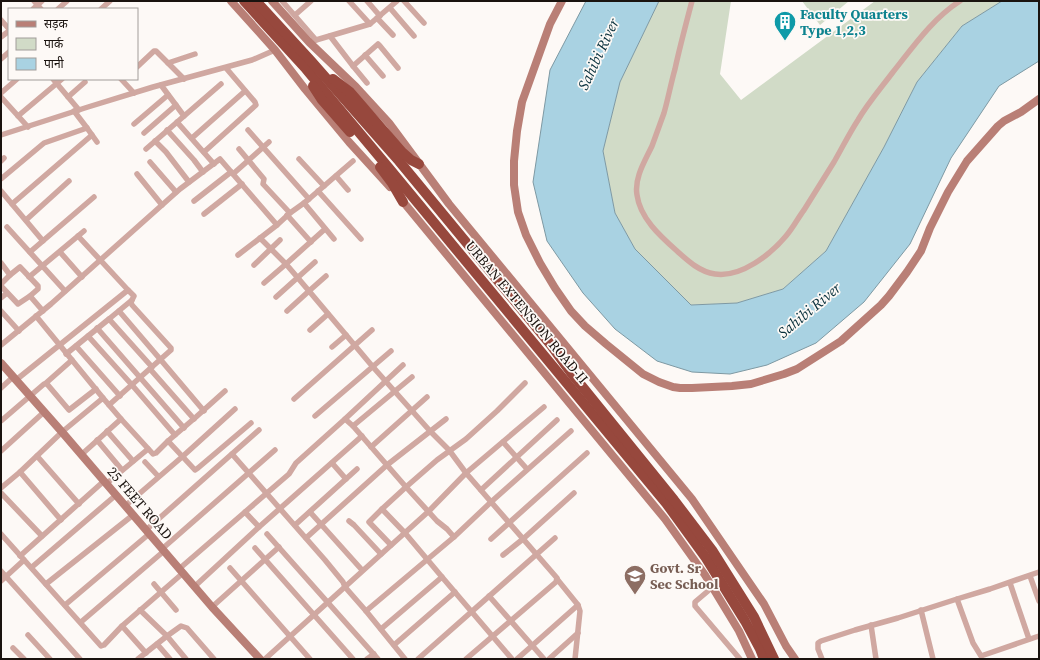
<svg xmlns="http://www.w3.org/2000/svg" width="1040" height="660" font-family="'Source Serif 4','Noto Sans Devanagari',serif">
<style>
.green{fill:#d1dbc7}
.water{fill:#a9d2e2;stroke:#7e99a3}
.lines{fill:none;stroke-linecap:round;stroke-linejoin:round}
.street{stroke:#d0a8a1;stroke-width:5.5}
.secondary{stroke:#b97f76;stroke-width:8}
.highway{stroke:#97483d;stroke-width:10}
.labels{text-anchor:middle;dominant-baseline:central;stroke-width:3.5;stroke-linejoin:round;paint-order:stroke}
.culture-label{font-size:14px;font-weight:bold;fill:#0d838f;stroke:#fdf9f6;text-anchor:start}
.street-label{font-size:14px;fill:#1a130f;stroke:#fdf9f6}
.education-label{font-size:14px;font-weight:bold;fill:#785e54;stroke:#fdf9f6;text-anchor:start}
.water-label{font-size:15px;font-style:italic;fill:#08303c;stroke:#fdf9f6}
</style>
<rect width="100%" height="100%" fill="#fdf9f6"/>
<g class="green">
<polygon points="659,1 731,1 720,74 741,100 875,1 1002,1 962,26 917,82 884,147 826,251 783,289 737,303 691,305 635,249 615,213 603,151 620,82"/>
<polygon points="802,1 849,1 820,25"/>
</g>
<polygon class="water" points="586,1 659,1 620,82 603,151 615,213 635,249 691,305 737,303 783,289 826,251 884,147 917,82 962,26 1002,1 1039,1 1039,61 999,86 951,158 910,244 864,302 816,343 767,365 730,374 692,372 657,361 615,329 583,293 547,241 533,182 550,70"/>
<g class="lines">
<g class="street">
<polyline points="34,1 41,9"/>
<polyline points="282,1 316,40 312,41"/>
<polyline points="349,1 370,24"/>
<polyline points="367,1 380,16"/>
<polyline points="404,1 424,23"/>
<path d="M692,1C686,24 680,46 675,69C671,83 668,99 664,113C660,124 656,135 652,146C645,161 634,178 637,195C640,218 660,236 677,251C688,261 700,272 715,274C741,278 771,254 786,236C793,228 798,218 804,210C814,194 824,178 834,162C842,148 849,134 858,120C868,103 881,88 893,72C913,47 932,19 960,1"/>
<polyline points="390,8 414,36"/>
<polyline points="33,9 42,1"/>
<polyline points="58,9 67,1"/>
<polyline points="101,9 110,1"/>
<polyline points="295,15 311,1"/>
<polyline points="377,18 393,35"/>
<polyline points="1,20 9,29"/>
<polyline points="330,36 353,66 378,44 380,46 398,68"/>
<polyline points="1,37 9,31"/>
<polyline points="316,40 370,24 397,1"/>
<polyline points="365,55 383,76"/>
<polyline points="1,59 9,52"/>
<polyline points="168,63 184,79"/>
<polyline points="353,66 367,83"/>
<polyline points="137,67 154,51 156,51 168,63 195,54"/>
<polyline points="53,79 79,110"/>
<polyline points="121,79 134,93"/>
<polyline points="161,85 184,116"/>
<polyline points="1,93 17,79"/>
<polyline points="1,97 28,127"/>
<polyline points="68,97 85,82"/>
<polyline points="18,116 62,79"/>
<polyline points="177,122 214,164"/>
<polyline points="134,124 168,95"/>
<polyline points="87,128 97,142"/>
<polyline points="167,130 194,160 203,172"/>
<polyline points="248,130 309,199 304,203"/>
<polyline points="144,133 176,105"/>
<polyline points="1,135 88,107 153,87 252,60 275,50"/>
<polyline points="192,138 245,91"/>
<polyline points="155,141 166,152 189,182"/>
<polyline points="146,149 221,84"/>
<polyline points="239,149 264,179 263,184 290,213"/>
<polyline points="204,152 256,105 255,102 226,68"/>
<polyline points="299,159 324,186"/>
<polyline points="1,161 4,158"/>
<polyline points="150,162 176,192"/>
<polyline points="137,174 162,205"/>
<polyline points="233,174 269,142"/>
<polyline points="336,176 348,190"/>
<polyline points="1,179 44,143 87,128 74,111"/>
<polyline points="1,191 43,241"/>
<polyline points="318,191 361,239"/>
<polyline points="309,199 353,161"/>
<polyline points="194,201 231,172"/>
<polyline points="12,204 92,135"/>
<polyline points="204,214 242,184"/>
<polyline points="287,215 311,242"/>
<polyline points="26,220 69,181"/>
<polyline points="7,227 65,291"/>
<polyline points="78,236 128,290"/>
<polyline points="260,238 286,264 325,229"/>
<polyline points="30,252 94,197"/>
<polyline points="60,252 82,277"/>
<polyline points="238,255 277,225 290,213 304,203 334,239"/>
<polyline points="1,263 10,275 1,284"/>
<polyline points="254,265 280,240"/>
<polyline points="10,275 20,267 38,286 38,289 30,296"/>
<polyline points="29,277 84,231"/>
<polyline points="264,283 286,264 309,291 326,276"/>
<polyline points="1,286 18,304 30,296 43,311"/>
<polyline points="276,297 315,262"/>
<polyline points="1,298 7,293"/>
<polyline points="1,311 19,331"/>
<polyline points="119,311 160,359"/>
<polyline points="287,311 309,291 373,367 430,431 449,450 466,473 557,578 556,582 466,659"/>
<polyline points="36,316 103,398"/>
<polyline points="109,319 132,300"/>
<polyline points="97,328 184,428"/>
<polyline points="310,330 328,314"/>
<polyline points="88,336 132,385 175,435"/>
<polyline points="1,345 51,304 180,189 220,159 277,225"/>
<polyline points="76,346 120,396"/>
<polyline points="332,347 346,335"/>
<polyline points="66,354 109,319 152,367"/>
<polyline points="160,359 204,411"/>
<polyline points="150,369 194,419"/>
<polyline points="46,383 72,360"/>
<polyline points="1,388 13,377"/>
<polyline points="225,391 196,417 168,441 195,470 198,468 251,423"/>
<polyline points="294,399 372,330"/>
<polyline points="315,416 391,351"/>
<polyline points="121,419 153,454 156,453 168,441"/>
<polyline points="345,419 403,365"/>
<polyline points="1,421 44,384 47,384 69,410 96,389"/>
<polyline points="353,426 412,377"/>
<polyline points="107,431 133,461"/>
<polyline points="97,440 122,470"/>
<polyline points="503,442 527,469"/>
<polyline points="371,447 427,397"/>
<polyline points="1,451 44,412"/>
<polyline points="232,454 325,560 343,582 345,587 366,611 405,659"/>
<polyline points="81,455 121,419 109,405"/>
<polyline points="37,456 79,504"/>
<polyline points="145,462 158,476"/>
<polyline points="332,463 346,479"/>
<polyline points="20,472 61,520"/>
<polyline points="106,484 148,449"/>
<polyline points="1,488 20,472 62,432 103,398 109,405 171,350 171,348 132,305 131,302 134,296 128,290 16,380"/>
<polyline points="481,490 557,420"/>
<polyline points="1,493 42,536"/>
<polyline points="125,506 182,457 235,409"/>
<polyline points="382,509 369,522 391,545"/>
<polyline points="245,512 289,474 296,463 345,419 353,426 406,487 437,521 447,529 454,537"/>
<polyline points="310,512 362,570"/>
<polyline points="349,521 354,525 381,554"/>
<polyline points="295,525 357,469"/>
<polyline points="146,530 259,430"/>
<polyline points="1,534 101,646 104,645 122,626 183,573"/>
<polyline points="267,534 378,659"/>
<polyline points="306,538 387,465 446,419"/>
<polyline points="491,539 587,453"/>
<polyline points="255,548 353,659"/>
<polyline points="162,549 275,450"/>
<polyline points="503,555 523,539 574,493"/>
<polyline points="20,556 104,481"/>
<polyline points="32,567 116,495"/>
<polyline points="230,568 310,659"/>
<polyline points="179,569 245,512 259,527"/>
<polyline points="1,571 80,659"/>
<polyline points="1030,576 1039,601"/>
<polyline points="442,577 405,533 382,509 406,487 437,460 466,439 497,411 525,383"/>
<polyline points="557,579 578,605 580,611 575,659"/>
<polyline points="1,581 24,560"/>
<polyline points="1010,583 1029,639"/>
<polyline points="46,584 133,515"/>
<polyline points="154,584 176,610"/>
<polyline points="194,587 259,527 362,436"/>
<polyline points="708,591 695,602 695,606 740,659"/>
<polyline points="489,596 544,659"/>
<polyline points="957,599 973,643 981,656 1039,636"/>
<polyline points="65,605 149,534"/>
<polyline points="212,607 279,547"/>
<polyline points="140,610 167,636 186,659"/>
<polyline points="921,610 933,659"/>
<polyline points="366,611 454,537 491,502 571,431"/>
<polyline points="81,622 164,551"/>
<polyline points="871,625 876,659"/>
<polyline points="122,626 146,653"/>
<polyline points="381,629 442,577 512,659"/>
<polyline points="28,635 50,659"/>
<polyline points="157,644 170,659"/>
<polyline points="394,645 455,592"/>
<polyline points="13,648 24,659"/>
<polyline points="138,659 167,636 181,626 187,628 214,659"/>
<polyline points="265,659 429,511 466,473 544,407"/>
<polyline points="367,659 374,654"/>
<polyline points="418,659 555,538"/>
<polyline points="517,659 578,605"/>
<polyline points="549,659 578,633"/>
<polyline points="822,659 818,649 818,643 821,641 855,630 898,618 957,599 990,589 1039,572"/>
</g>
<g class="secondary">
<polyline points="231,1 275,50 305,89 349,142 390,187"/>
<polyline points="272,1 309,42 356,87 389,123 449,204 692,499 764,604 786,646 795,659"/>
<polyline points="562,1 550,24 522,102 517,131 514,161 514,185 518,212 526,235 540,263 555,288 571,311 585,326 606,344 643,374 659,382 673,387 680,388 692,388 732,386 751,384 784,374 797,369 841,341 881,305 889,296 907,272 921,251 930,228 948,192 967,161 998,126 1004,121 1021,112 1039,99"/>
<polyline points="400,198 665,519 705,575 739,631 752,659"/>
<polyline points="1,363 62,432 212,607 260,659"/>
</g>
<g class="highway">
<polyline points="244,1 306,69 388,167 666,503 706,558 745,621 760,649 764,659"/>
<polyline points="256,1 311,61 399,161 551,345 572,374 674,500 712,550 754,617 774,659"/>
<polyline points="333,79 350,92 402,152 411,160 419,164"/>
<polyline points="313,86 322,100 350,132"/>
<polyline points="380,167 392,183 403,202"/>
</g>
</g>
<defs>
<g id="building-pin" transform="scale(1.15)"><path d="M0 17L-7.5 6A9.5 9.5 0 1 1 7.5 6Z" fill="#0f9aa8" stroke="#fdf9f6"/><path d="M-4-6H4V6H1V3H-1V6H-4ZM-2.5-4.3h1.7v1.8h-1.7ZM.8-4.3h1.7v1.8H.8ZM-2.5-1h1.7V.8h-1.7ZM.8-1h1.7V.8H.8Z" fill="#fff"/></g>
<g id="school-pin" transform="scale(1.15)"><path d="M0 17L-7.5 6A9.5 9.5 0 1 1 7.5 6Z" fill="#8d6e63" stroke="#fdf9f6"/><path d="M0-5L7-2L0 1L-7-2ZM-4 1L0 2.5L4 1V4Q0 6-4 4Z" fill="#fff"/></g>
</defs>
<g fill-rule="evenodd">
<use href="#building-pin" x="785" y="22"/>
<use href="#school-pin" x="635" y="576"/>
</g>
<g class="labels">
<g class="culture-label">
<text x="800" y="14">Faculty Quarters<tspan x="800" dy="16">Type 1,2,3</tspan></text>
</g>
<g class="street-label">
<text transform="translate(527 312) rotate(50)">URBAN EXTENSION ROAD-II</text>
<text transform="translate(140 503) rotate(49)">25 FEET ROAD</text>
</g>
<g class="education-label">
<text x="650" y="568">Govt. Sr<tspan x="650" dy="16">Sec School</tspan></text>
</g>
<g class="water-label">
<text transform="translate(598 54) rotate(-65)">Sahibi River</text>
<text transform="translate(809 310) rotate(-40)">Sahibi River</text>
</g>
</g>
<rect width="1040" height="660" fill="none" stroke="#1a130f" stroke-width="4"/>
<rect x="8" y="8" width="130" height="72" fill="#fdf9f6" stroke="#a29d9a"/>
<rect x="16" y="21" width="20" height="6" fill="#b97f76" stroke="#a29d9a"/>
<text x="44" y="28" font-size="12" fill="#1a130f">सड़क</text>
<rect x="16" y="38" width="20" height="12" fill="#d1dbc7" stroke="#a29d9a"/>
<text x="44" y="48" font-size="12" fill="#1a130f">पार्क</text>
<rect x="16" y="58" width="20" height="12" fill="#a9d2e2" stroke="#a29d9a"/>
<text x="44" y="68" font-size="12" fill="#1a130f">पानी</text>
</svg>
